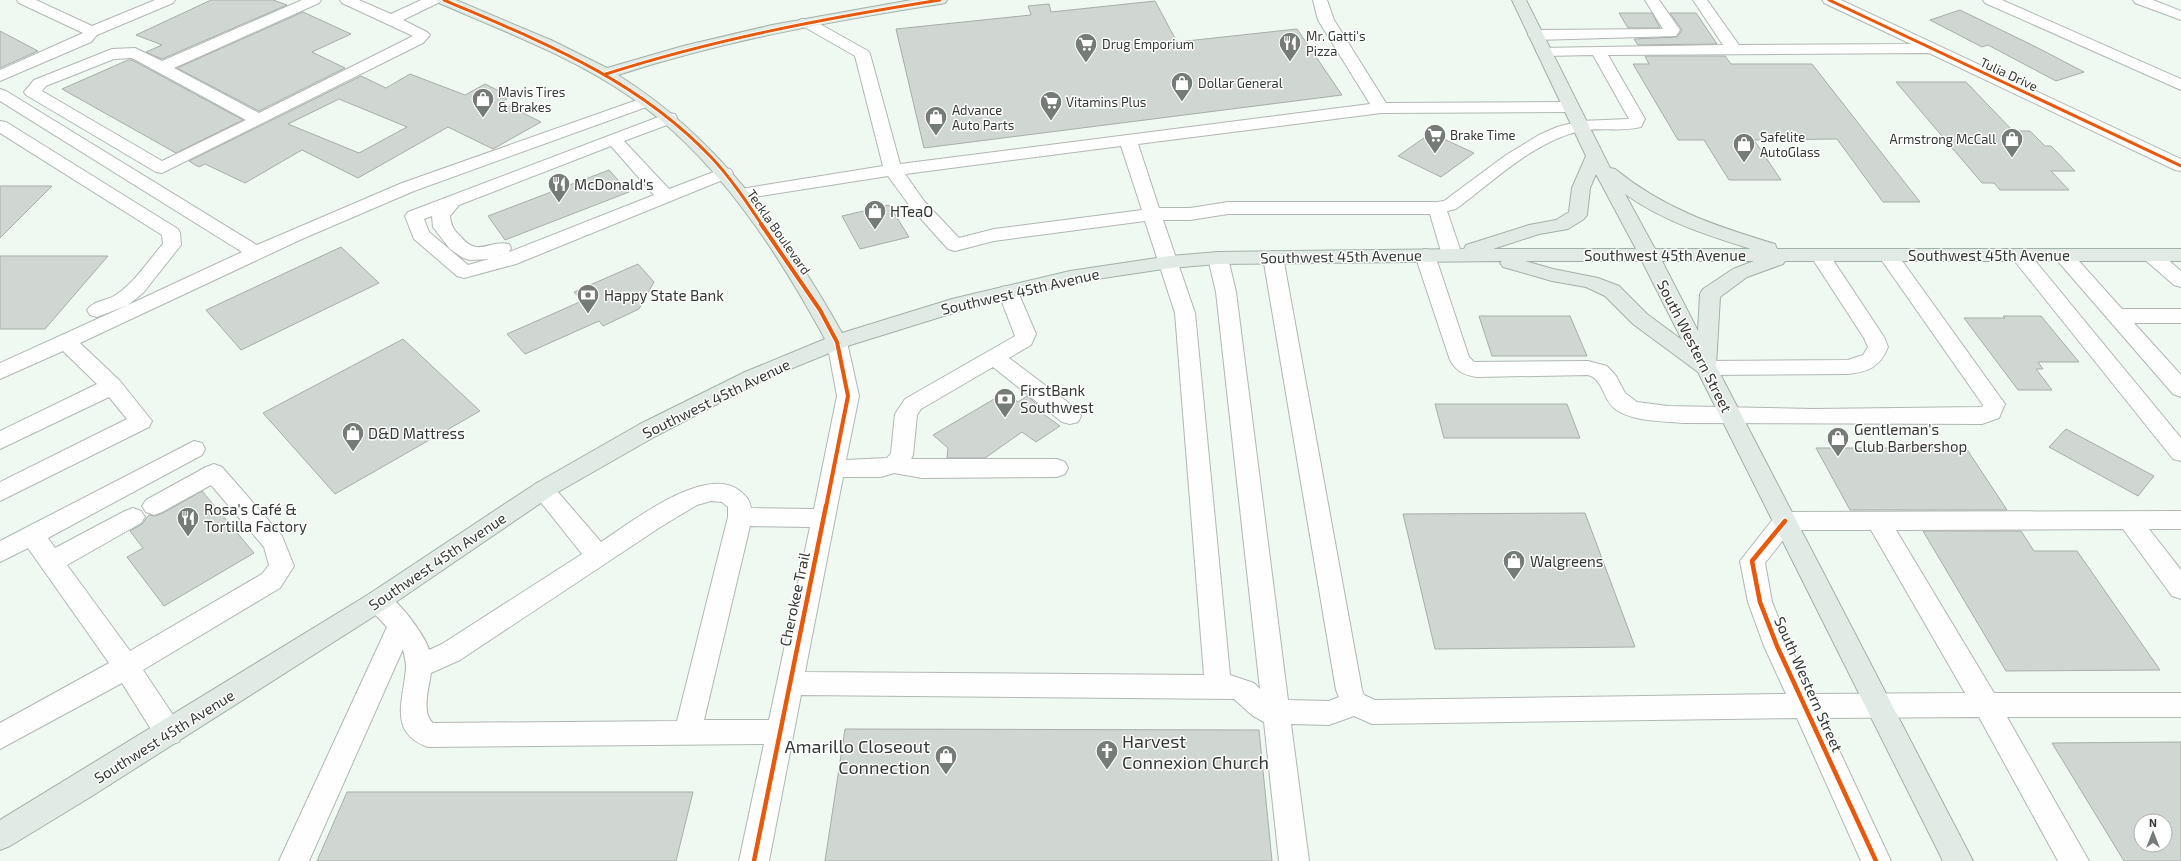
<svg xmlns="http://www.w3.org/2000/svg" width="2181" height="861" font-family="'Exo 2',sans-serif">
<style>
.building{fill:#d0d6d2;stroke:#a7aea9;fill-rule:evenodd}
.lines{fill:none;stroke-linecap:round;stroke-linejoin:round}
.minor-casing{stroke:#b1b7b3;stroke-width:2}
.major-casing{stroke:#a0b2a7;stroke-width:2}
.minor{fill:#fdfefd;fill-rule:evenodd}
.major{fill:#e1eae4;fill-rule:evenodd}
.cycleway-far2-casing{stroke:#fff;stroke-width:5}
.cycleway-far1-casing{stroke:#fff;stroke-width:6}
.cycleway-casing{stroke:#fff;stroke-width:7}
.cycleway-far2{stroke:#e8590c;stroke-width:3}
.cycleway-far1{stroke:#e8590c;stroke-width:4}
.cycleway{stroke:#e8590c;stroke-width:4.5}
.labels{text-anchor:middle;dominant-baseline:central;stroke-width:3;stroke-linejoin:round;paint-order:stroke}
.far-poi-label{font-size:13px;fill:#333834;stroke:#fff;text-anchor:start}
.far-street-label{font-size:13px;fill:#333834;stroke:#fff}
.poi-label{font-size:15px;fill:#333834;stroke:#fff;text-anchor:start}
.street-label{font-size:15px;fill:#333834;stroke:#fff}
.near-poi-label{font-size:18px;fill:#333834;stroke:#fff;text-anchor:start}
</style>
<rect width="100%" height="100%" fill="#f0f8f2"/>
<g class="building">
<polygon points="211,0 273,0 287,5 162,59 146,52 162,45 136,35"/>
<polygon points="1155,1 1177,42 1297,29 1342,95 924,148 896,29 1031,15 1028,6 1049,4 1051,12"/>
<polygon points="1960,10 2036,47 2084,72 2056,81 1988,45 1982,47 1930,20"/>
<polygon points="303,12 351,34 312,52 345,68 259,111 177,68"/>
<polygon points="1619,13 1652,13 1660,28 1628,28"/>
<polygon points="1670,13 1696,13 1717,44 1638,45 1634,39 1677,37 1682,30"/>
<polygon points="0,31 38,51 0,68"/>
<polygon points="1645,56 1725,56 1731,64 1812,64 1920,202 1883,202 1837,139 1754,140 1781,180 1729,180 1704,140 1678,140 1633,64 1649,64"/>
<polygon points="128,60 132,60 243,120 176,153 62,89"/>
<path d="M410,74L465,95L485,84L511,97L501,102L541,122L493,149L448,127L358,178L302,150L245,183L205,164L199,167L189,161L361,76L386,88ZM339,99L407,127L359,153L288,124Z"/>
<polygon points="1896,82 1966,82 2013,131 2030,131 2045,146 2051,146 2075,171 2051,171 2069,190 2000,190 1994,183 1982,183"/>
<polygon points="1431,133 1474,153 1441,177 1398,156"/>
<polygon points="609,170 629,192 505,240 488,216"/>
<polygon points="0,186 52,186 0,238"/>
<polygon points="889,205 909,237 860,249 842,216"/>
<polygon points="341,247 379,283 241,350 206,310"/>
<polygon points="0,256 108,256 45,329 0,329"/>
<polygon points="638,264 654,282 639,309 603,326 599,321 525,354 507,334 582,301 574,292"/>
<polygon points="1479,316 1570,316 1587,356 1492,356"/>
<polygon points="2003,316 2041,316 2079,362 2038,362 2043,369 2036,369 2052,390 2018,390 1964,318 2005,318"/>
<polygon points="403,339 480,411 335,494 263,413"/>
<polygon points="1006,392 1018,402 1027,396 1045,411 1042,413 1060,426 1036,442 1022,432 985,458 947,458 948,448 933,435"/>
<polygon points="1435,404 1567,404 1580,438 1444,438"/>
<polygon points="2066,429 2154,476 2138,496 2049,447"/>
<polygon points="1816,448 1966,448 2007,510 1850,510"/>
<polygon points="202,491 254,553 164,606 127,557 143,548 130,531 142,524 149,515 155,516 163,513"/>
<polygon points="1585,513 1635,647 1435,649 1403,514"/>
<polygon points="1923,531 2021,531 2034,551 2077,551 2160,670 2006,671"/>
<polygon points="845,729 1259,730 1272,861 825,861"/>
<path d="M2181,742V861H2124L2052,743ZM2141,821H2165V845H2141Z"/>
<polygon points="347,792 693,792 676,861 317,861"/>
</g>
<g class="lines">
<g class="minor-casing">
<g id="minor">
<polygon points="17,0 36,0 92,26 155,0 175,0 173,3 97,35 91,42 0,81 0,70 83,33 19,3"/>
<path d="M302,0H321L319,3L174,68L259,113L413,36L342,3L340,0H359L391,14L421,0H440L438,3L403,20L427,32L430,35L423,43L162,173L156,172L26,95L24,92L34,80L112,49L135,48L162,61ZM132,58L246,120L162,161L42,91L46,86L114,59Z"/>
<path d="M1313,0H1327L1334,20L1386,103L1570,102L1576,103L1578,107L1576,111L1570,112L1381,113L1138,144L1159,208H1190L1228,202H1437L1444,201L1506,155L1539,135L1557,127L1580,121L1629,119L1593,55L1544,56L1538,54L1536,51L1538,48L1723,45L1693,0H1707L1739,45L1911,44L1824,3L1822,0H1841L2181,159V171L2175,170L1929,53L1608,55L1645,119L1641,127C1621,132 1600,127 1580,131C1533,142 1494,181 1456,209L1447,211L1462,255L1459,259L1452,261L1445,259L1442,255L1430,214H1228L1190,220H1163L1195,313L1230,675L1254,683L1260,689L1216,292L1208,258L1211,254L1218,252L1225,254L1228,258L1236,292L1288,700L1329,701L1339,697L1336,690L1263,257L1266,253L1273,251L1280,253L1283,257L1362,690L1364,695L1375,700L1786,694L1764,646L1748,602L1740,561L1777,514L1785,512L2181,511V529H2149L2181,570V599L2172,596L2123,529L1896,530L1994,693H2181V717H2007L2089,861H2058L1979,717L1824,718L1891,861H1861L1797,718L1372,724L1354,716L1329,725L1291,724L1309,861H1279L1264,722L1253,716L1234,699L801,695L769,861H739L764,744L428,747C387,732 404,700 406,667C406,661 404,655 403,649L309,861H279L387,627L369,608L366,601L369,594C372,593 376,591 378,591C393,591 426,636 429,650L442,644L582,554L531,490L535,484L543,481L551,484L601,542C630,523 706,463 740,491C746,496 750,500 751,508L814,509L837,396L827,342L830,337L837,335L844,337L847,342L859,396L846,460L887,458L891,453L895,414L905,399L1015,336L998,292L1001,287L1008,286L1015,287L1018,292L1036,334L1031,345L1009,358L1078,410L1081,416L1078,422L1070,424L1062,422L993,367L921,409L917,415L913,455L911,459H1057L1065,462L1068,468L1065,474L1057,477L922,478L894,473L881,477H843L805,672L1204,675L1175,313L1145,221L994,241L955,251L948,249L912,209L888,176L741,199L735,198L732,194L735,190L741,189L883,166L855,56L801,25L798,22L801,19H811L868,51L870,54L900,164L1370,104L1318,20ZM1121,146L1142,210L994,229L959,238L924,201L905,174ZM711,501L722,502L728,507V517L677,721L433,723C421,713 429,687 431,673L460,660L662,526L697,505ZM750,526L810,527L769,720H704ZM1791,530H1871L1965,693L1812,694L1790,646L1772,602L1765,563Z"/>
<polygon points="1645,0 1659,0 1680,30 1676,36 1536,40 1531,38 1528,35 1531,32 1536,30 1663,29"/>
<polygon points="1983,0 2002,0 2181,79 2181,90 1985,3"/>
<polygon points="2133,0 2153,0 2181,11 2181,20 2135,3"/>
<path d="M0,89L6,91L257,245L402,183L640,99H652L654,102L652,105L414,191L302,239L80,343L120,381L152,421L149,427L0,501V482L127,419L109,397L0,449V431L97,384L63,351L0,379V363L128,305L97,317L90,315L87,310C93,301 105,301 114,296C133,285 148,261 163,244L162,235L0,133V121L6,122L178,229L180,233L181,245L143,293L128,305L242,252L0,101Z"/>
<path d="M669,113L675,114L677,118L675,122L624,141L669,189L724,168L730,169L733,173L730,177L516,264L464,278L457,276L414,239L405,216L408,212ZM611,146L654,195L499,256L509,252L511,248L509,244C489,239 479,258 461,237C454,230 451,226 450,216L459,205ZM432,216L433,227L450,249L463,258L470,260L489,259L468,265L429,232L424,219Z"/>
<path d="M1425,249L1432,251L1435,255L1469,357L1474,362L1588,361L1607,366L1616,376L1625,393L1637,402L1668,406L1813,409L1982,407L1983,405L1878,255L1881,251L1888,249L1895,251L2005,404L1999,418L1982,424L1683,423C1662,421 1631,422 1614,408C1603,399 1603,379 1588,375L1477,377C1464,375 1457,372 1450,360L1415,255L1418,251Z"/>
<path d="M1820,249L1827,251L1884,337L1888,347C1880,367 1868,372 1848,374L1706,375L1699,373L1696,368L1699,363L1706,361L1848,360L1863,355L1868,347L1864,338L1810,255L1813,251Z"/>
<polygon points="2020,249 2027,251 2181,438 2181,461 2173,459 2013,259 2010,255 2013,251"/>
<polygon points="2063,249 2070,251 2122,309 2181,309 2181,323 2134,323 2181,375 2181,397 2173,394 2056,259 2053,255 2056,251"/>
<polygon points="2151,249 2158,251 2181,271 2181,287 2174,285 2144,259 2141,255 2144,251"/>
<polygon points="194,441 202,443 205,449 202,455 48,538 55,548 125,511 133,508 141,511 145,517 141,523 67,565 130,651 262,574 269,565 264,547 211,485 162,512 154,515 146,512 142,506 146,500 206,467 214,464 222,467 282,536 294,566 280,588 143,670 179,724 183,733 179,742 169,745 159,742 122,683 0,749 0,723 109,663 28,548 0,562 0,541"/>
</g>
</g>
<g class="major-casing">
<path id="major" d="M437,0H456L553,41L607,68L683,46L772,25L911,0H947L945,3L940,4C831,21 723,41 618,75C717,137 786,233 842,333L952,299L1070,271L1170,256L1218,252L1464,249L1466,245L1529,225L1556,220L1569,212L1572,188L1586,156L1512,0H1526L1610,168L1615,169C1664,209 1715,226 1775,244L1777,249H2181V261H1785L1783,264L1747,277L1720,297L1716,366L1973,861H1943L1698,372L1633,324L1605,296L1586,287L1552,281L1503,267L1500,263L1502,261L1218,264L1170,268L1070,283L963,310L844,347L759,382L656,436L551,496L387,608L92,796L10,846L0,850V820L369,594L535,484L640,424L745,372L825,339C776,249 715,155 629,96C571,56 503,31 439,3ZM1596,174L1636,249H1493L1539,234L1568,229L1584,219L1587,215L1590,188ZM1625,194C1663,221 1706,235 1751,249H1655ZM1525,261H1642L1682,340L1647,314L1619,286L1598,278L1553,269ZM1662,261H1754L1733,269L1703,289L1700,294L1698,331Z"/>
</g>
<use href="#minor" class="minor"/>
<use href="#major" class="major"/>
<g class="cycleway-far2-casing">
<g id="cycleway-far2">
<path d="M444,0C542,42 636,78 711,157C730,177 746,201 762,225"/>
<polyline points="1829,0 2181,166"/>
<path d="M606,74C715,39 827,18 940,0"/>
</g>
</g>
<g class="cycleway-far1-casing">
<polyline id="cycleway-far1" points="761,224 820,310 837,342 848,396 826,507"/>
</g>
<g class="cycleway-casing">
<g id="cycleway">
<polyline points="1785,521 1752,561 1760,602 1777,646 1876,861"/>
<polyline points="754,861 826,506"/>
</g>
</g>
<use href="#cycleway-far2" class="cycleway-far2"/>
<use href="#cycleway-far1" class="cycleway-far1"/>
<use href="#cycleway" class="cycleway"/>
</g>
<defs>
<g id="restaurant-pin" transform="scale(1.15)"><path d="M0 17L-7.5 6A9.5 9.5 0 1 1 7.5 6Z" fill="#757b76" stroke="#fff"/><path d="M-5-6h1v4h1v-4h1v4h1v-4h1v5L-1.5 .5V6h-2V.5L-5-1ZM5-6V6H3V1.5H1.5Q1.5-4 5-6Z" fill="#fff"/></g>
<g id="supermarket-pin" transform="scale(1.15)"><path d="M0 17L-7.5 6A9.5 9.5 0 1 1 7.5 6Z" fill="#757b76" stroke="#fff"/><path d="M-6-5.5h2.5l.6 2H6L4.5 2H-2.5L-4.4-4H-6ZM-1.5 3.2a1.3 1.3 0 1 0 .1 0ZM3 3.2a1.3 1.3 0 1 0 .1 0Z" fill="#fff"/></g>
<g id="shop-pin" transform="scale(1.15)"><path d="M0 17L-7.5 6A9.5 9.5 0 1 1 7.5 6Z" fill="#757b76" stroke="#fff"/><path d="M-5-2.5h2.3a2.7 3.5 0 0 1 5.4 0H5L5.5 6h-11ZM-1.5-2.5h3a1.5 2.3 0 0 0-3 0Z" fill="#fff"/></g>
<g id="bank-pin" transform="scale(1.15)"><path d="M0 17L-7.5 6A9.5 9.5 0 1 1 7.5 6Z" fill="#757b76" stroke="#fff"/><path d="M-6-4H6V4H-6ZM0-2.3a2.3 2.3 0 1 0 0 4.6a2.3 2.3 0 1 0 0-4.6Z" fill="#fff"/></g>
<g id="church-pin" transform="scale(1.15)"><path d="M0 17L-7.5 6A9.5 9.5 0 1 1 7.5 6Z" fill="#757b76" stroke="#fff"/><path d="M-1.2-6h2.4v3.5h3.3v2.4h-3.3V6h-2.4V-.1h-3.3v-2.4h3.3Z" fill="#fff"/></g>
</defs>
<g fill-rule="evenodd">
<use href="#restaurant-pin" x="1290" y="43"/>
<use href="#supermarket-pin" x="1086" y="44"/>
<use href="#shop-pin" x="1182" y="83"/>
<use href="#shop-pin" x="483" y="99"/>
<use href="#supermarket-pin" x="1051" y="102"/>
<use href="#shop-pin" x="936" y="117"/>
<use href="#supermarket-pin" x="1435" y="135"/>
<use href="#shop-pin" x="2012" y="139"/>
<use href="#shop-pin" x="1744" y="144"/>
<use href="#restaurant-pin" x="559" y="184"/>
<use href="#shop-pin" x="875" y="211"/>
<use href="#bank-pin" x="588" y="295"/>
<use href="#bank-pin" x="1005" y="399"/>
<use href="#shop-pin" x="353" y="433"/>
<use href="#shop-pin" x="1838" y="438"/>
<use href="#restaurant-pin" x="188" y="518"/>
<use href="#shop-pin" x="1514" y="561"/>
<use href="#church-pin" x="1107" y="751"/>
<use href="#shop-pin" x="946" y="756"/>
</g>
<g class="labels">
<g class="far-poi-label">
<text x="1306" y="36">Mr. Gatti's<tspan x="1306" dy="15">Pizza</tspan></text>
<text x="1102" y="44">Drug Emporium</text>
<text x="1198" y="83">Dollar General</text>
<text x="498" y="92">Mavis Tires<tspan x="498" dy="15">&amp; Brakes</tspan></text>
<text x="1066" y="102">Vitamins Plus</text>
<text x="952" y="110">Advance<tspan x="952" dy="15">Auto Parts</tspan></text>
<text x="1450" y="135">Brake Time</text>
<text x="1760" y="137">Safelite<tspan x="1760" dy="15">AutoGlass</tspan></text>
<text x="1996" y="139" text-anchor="end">Armstrong McCall</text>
</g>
<g class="far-street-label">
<text transform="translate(2009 74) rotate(25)">Tulia Drive</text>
<text transform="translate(779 232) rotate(55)">Teckla Boulevard</text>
</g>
<g class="poi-label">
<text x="574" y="184">McDonald's</text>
<text x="890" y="211">HTeaO</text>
<text x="604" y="295">Happy State Bank</text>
<text x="1020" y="390">FirstBank<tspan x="1020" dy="17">Southwest</tspan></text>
<text x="1854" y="429">Gentleman's<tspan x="1854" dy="17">Club Barbershop</tspan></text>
<text x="368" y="433">D&amp;D Mattress</text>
<text x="204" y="509">Rosa's Café &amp;<tspan x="204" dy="17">Tortilla Factory</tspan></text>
<text x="1530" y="561">Walgreens</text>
</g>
<g class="street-label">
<text x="1665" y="255">Southwest 45th Avenue</text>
<text x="1989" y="255">Southwest 45th Avenue</text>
<text transform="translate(1341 256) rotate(-1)">Southwest 45th Avenue</text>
<text transform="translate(1020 291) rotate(-13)">Southwest 45th Avenue</text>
<text transform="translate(1695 346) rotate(63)">South Western Street</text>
<text transform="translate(716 398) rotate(-26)">Southwest 45th Avenue</text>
<text transform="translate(437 561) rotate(-34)">Southwest 45th Avenue</text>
<text transform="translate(794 599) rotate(-78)">Cherokee Trail</text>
<text transform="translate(1809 684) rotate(66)">South Western Street</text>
<text transform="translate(164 736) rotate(-32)">Southwest 45th Avenue</text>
</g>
<g class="near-poi-label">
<text x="1122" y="741">Harvest<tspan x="1122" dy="21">Connexion Church</tspan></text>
<text x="930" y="746" text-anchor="end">Amarillo Closeout<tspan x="930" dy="21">Connection</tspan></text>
</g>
</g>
<g transform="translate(2153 833)"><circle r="19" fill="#ffffff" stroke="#adafae"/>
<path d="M0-3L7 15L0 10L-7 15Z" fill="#757b76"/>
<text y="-6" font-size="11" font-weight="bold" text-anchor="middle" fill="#333834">N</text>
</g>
</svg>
